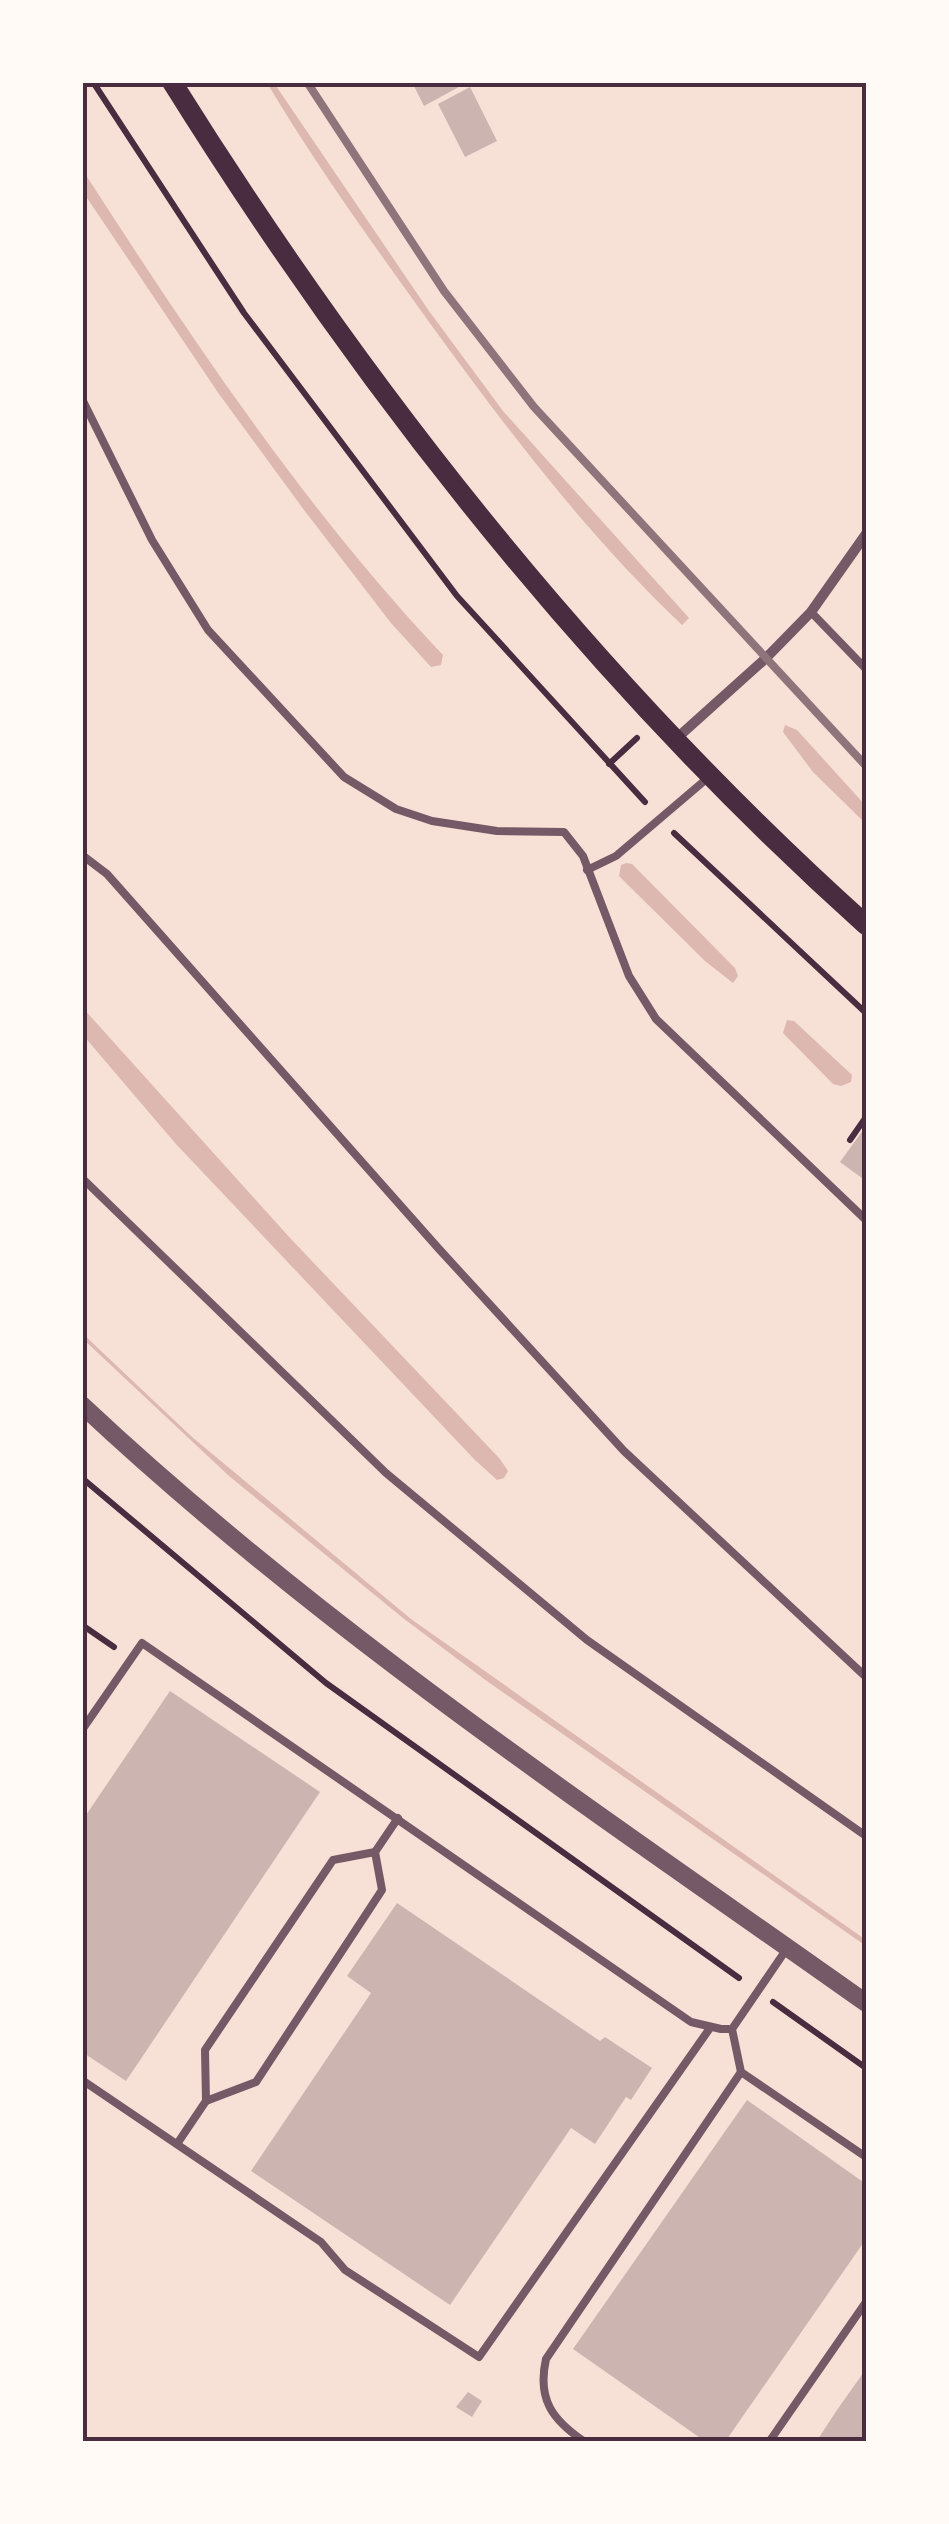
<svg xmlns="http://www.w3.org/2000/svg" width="949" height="2524" font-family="Helvetica,sans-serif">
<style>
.water{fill:#dcb8b0}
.building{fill:#ccb4b1}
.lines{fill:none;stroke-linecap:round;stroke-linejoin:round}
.path{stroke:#4a2c40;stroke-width:6}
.service{stroke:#755966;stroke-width:8}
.minor{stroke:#755966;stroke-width:10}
.tertiary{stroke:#755966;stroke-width:18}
.secondary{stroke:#4a2c40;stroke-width:20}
.rail{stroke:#8f747c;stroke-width:8}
.neatline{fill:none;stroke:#4a2c40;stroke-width:4}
</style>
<rect width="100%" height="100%" fill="#f7e1d7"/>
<g class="water">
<path d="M267,83H274L429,311L503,411L689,618L682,625C586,534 506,428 429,322C373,244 316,165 267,83Z"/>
<path d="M82,169C191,338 304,508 443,655L441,665L431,667L391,623L304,510L219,394L83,192Z"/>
<polygon points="785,725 797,730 866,806 866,824 813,772 783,732"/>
<polygon points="626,863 632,864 735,968 738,976 733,983 705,961 619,876 621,865"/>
<polygon points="82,1007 291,1239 500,1459 508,1471 504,1478 497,1480 474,1459 175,1143 83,1035"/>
<polygon points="787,1020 794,1021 852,1075 851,1082 841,1086 833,1084 783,1033"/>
<polygon points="82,1333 192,1437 411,1619 866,1940 866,1946 484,1679 403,1618 229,1476 83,1339"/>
</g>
<g class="building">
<polygon points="412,82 468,82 424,106"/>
<polygon points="470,87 497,141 465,157 438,104"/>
<polygon points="866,1126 866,1181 840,1162"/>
<polygon points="170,1691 320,1792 126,2081 82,2052 82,1821"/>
<polygon points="397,1903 600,2041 605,2037 652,2068 631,2100 626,2097 595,2144 571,2128 450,2305 251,2171 371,1993 347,1976"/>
<polygon points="747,2100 866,2184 866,2239 725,2442 706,2442 573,2349"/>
<polygon points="866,2369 866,2442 816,2442 837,2410"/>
<polygon points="468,2392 482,2401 472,2417 456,2407"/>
</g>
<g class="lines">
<g class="path">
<polyline points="93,82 244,313 457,596 645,802"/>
<polyline points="609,764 637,738"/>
<polyline points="674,833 866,1013"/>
<polyline points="850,1140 866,1117"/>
<polyline points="82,1478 326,1683 739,1978"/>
<polyline points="82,1625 114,1647"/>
<polyline points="773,2002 866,2068"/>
</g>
<g class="service">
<polyline points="82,399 152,540 208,630 344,777 396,809 432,821 497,831 564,832 583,856 629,976 656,1019 866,1220"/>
<polyline points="811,612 866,669"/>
<polyline points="82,855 107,874 439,1249 624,1451 866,1677"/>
<polyline points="587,870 616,856 710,776"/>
<polyline points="82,1178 386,1473 587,1640 866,1836"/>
<polyline points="82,1730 142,1643 691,2022 721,2029 732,2029"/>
<polyline points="788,1947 732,2029 741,2072 866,2157"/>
<polyline points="82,2080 321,2242 345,2270 479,2357 710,2028"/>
<polyline points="206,2101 205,2050 333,1860 375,1852 398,1818"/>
<polyline points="177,2144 206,2101 256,2082 382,1890 375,1852"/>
<path d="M585,2442C552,2420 537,2399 546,2359L741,2072"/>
<polyline points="769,2442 866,2302"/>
</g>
<polyline class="minor" points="677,738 765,659 811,612 866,534"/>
<path class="tertiary" d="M82,1405C323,1631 598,1813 866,2003"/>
<path class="secondary" d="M172,82C365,391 595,682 866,925"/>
<polyline class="rail" points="307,82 444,291 534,407 866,766"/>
</g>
<rect width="949" height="2524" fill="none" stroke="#fffaf5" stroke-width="170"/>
<rect x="85" y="85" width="779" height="2354" class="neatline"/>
</svg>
